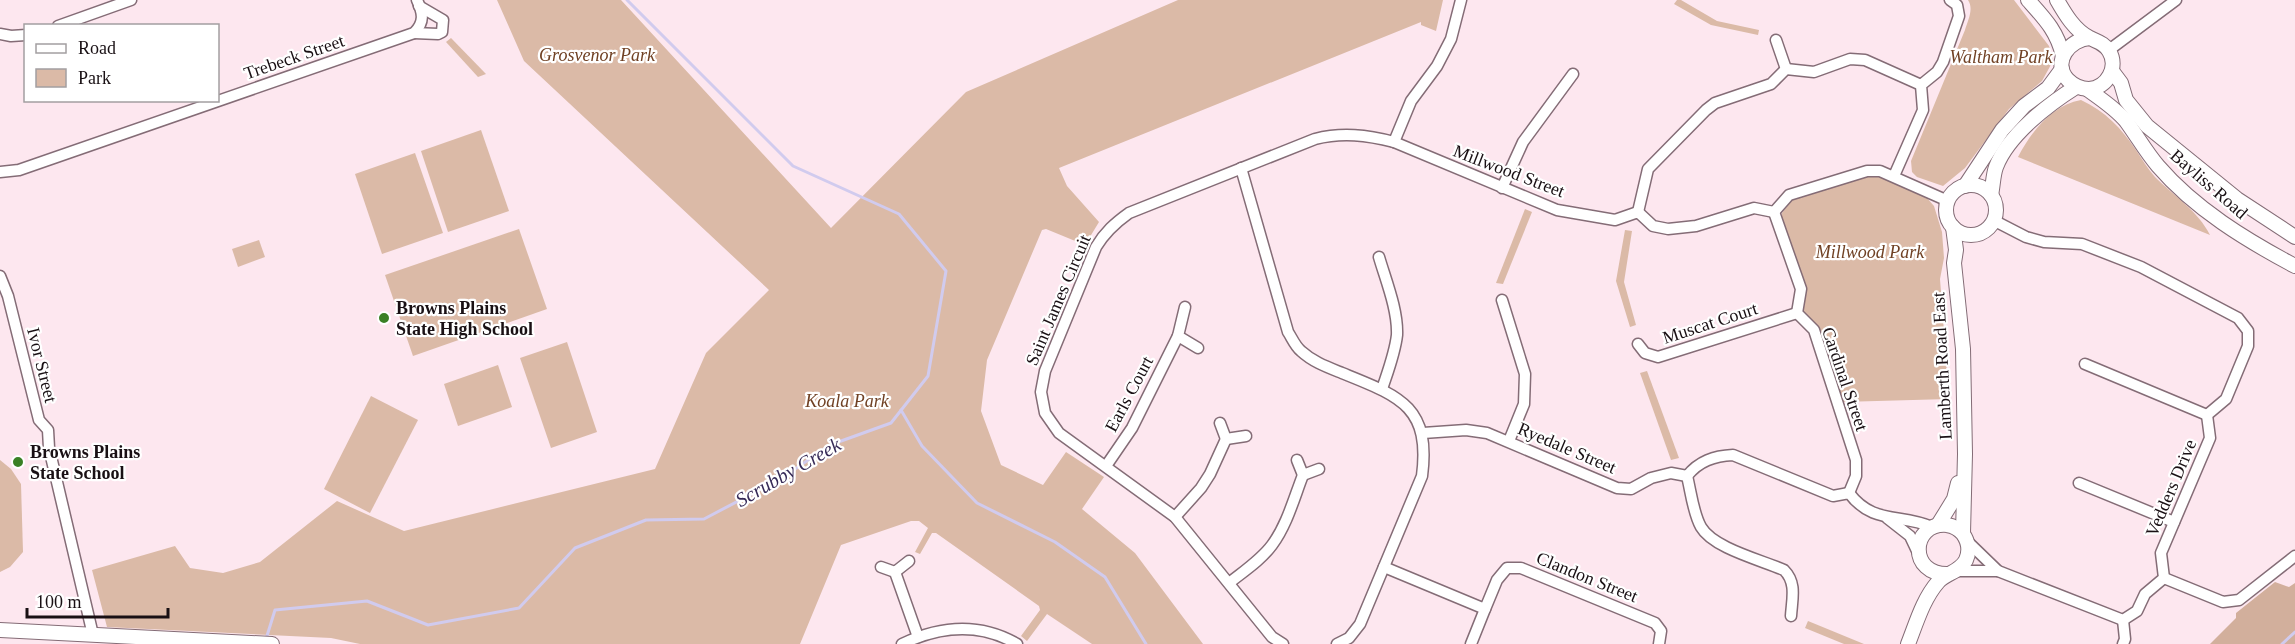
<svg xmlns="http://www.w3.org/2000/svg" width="2295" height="644" font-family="'Times New Roman',serif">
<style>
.green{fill:#dbbaa7}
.forest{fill:#d2af9c}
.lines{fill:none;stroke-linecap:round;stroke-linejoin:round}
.stream{stroke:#d1cbee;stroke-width:3}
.minor-casing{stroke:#846c76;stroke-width:13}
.tertiary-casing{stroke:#846c76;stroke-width:16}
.minor{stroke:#fff;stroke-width:10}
.tertiary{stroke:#fff;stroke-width:14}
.poi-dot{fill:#3a8025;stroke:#fff;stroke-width:2}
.labels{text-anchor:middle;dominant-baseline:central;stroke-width:4.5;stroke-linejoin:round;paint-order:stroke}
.park-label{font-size:18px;font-style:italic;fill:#704124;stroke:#fff}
.street-label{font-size:18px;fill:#191014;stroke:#fff}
.poi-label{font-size:18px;font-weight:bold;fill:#191014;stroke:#fff;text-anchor:start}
.water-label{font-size:20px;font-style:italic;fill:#362a57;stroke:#fff}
</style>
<rect width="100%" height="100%" fill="#fde7ef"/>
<g class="green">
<polygon points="497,0 621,0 831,228 966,92 1178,0 1443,0 1436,31 1421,25 1421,22 1059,168 1067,186 1099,222 1085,245 1046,229 1042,230 987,360 981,411 1001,465 1043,485 1066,452 1104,477 1082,509 1135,553 1203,644 1092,644 1047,614 1027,641 1021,636 1040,610 1039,606 936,533 932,533 920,554 915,552 928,528 919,521 911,521 841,545 800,644 360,644 331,638 107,627 92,570 175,546 190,568 223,573 260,562 337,501 404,531 655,469 706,353 769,290 524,61"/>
<polygon points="1677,0 1681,0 1717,21 1759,30 1758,35 1711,25 1674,4"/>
<path d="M1968,0H2014L2049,46L2053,61L2042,81L2009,109L1965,168L1943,186L1917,177L1912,172L1911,161L1965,30C1968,20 1974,9 1968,0Z"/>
<polygon points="451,38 486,74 478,77 446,42"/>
<path d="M2081,100C2105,111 2122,129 2136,150C2142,159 2148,169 2155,177C2174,196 2198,211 2210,235L2018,157C2031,132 2052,105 2081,100Z"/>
<polygon points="481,130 509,211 448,232 421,151"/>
<polygon points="415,153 443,233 382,254 355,174"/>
<polygon points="1877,175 1927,198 1934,206 1942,232 1944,258 1940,279 1949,399 1841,402 1802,312 1805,287 1782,219 1782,213 1792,200 1797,197 1870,176"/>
<polygon points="1525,209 1532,212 1503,284 1496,283"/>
<polygon points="519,229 547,309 413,356 385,275"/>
<polygon points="1625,230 1632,231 1624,282 1636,325 1630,327 1616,281"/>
<polygon points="259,240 265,257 238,267 232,249"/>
<polygon points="567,342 597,432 551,448 520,358"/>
<polygon points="498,365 512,407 458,426 444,384"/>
<polygon points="1647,371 1679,458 1671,460 1640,373"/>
<polygon points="371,396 418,420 370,513 324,489"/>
<polygon points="0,460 11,469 21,484 23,552 10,567 0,572"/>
<polygon points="1808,621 1864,644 1844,644 1805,628"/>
</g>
<polygon class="forest" points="2275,582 2289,587 2295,583 2295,644 2210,644 2236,618 2236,613"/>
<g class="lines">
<g class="stream">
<polyline points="901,410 922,446 977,503 1055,542 1105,577 1146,644"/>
<polyline points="266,639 275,610 367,601 428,625 519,608 575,548 646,520 704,519 782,478 830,445 891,423 928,376 946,271 899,214 793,166 627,0"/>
<polyline points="2282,644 2295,632"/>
</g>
<g class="minor-casing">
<g id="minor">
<polyline points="58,26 131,0"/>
<polyline points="414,33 438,34 442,32 443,20 419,6"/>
<polyline points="0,34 11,36 26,35"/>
<polyline points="1776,40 1786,69"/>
<polyline points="2109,50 2176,0"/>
<polyline points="1394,142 1411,101 1437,66 1451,39 1461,0"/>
<path d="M1241,168L1288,332C1292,338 1295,346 1301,351C1313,362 1327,367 1342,373C1399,396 1431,406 1422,476L1360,624L1349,638L1337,644"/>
<path d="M0,172L19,170L414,33C425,22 423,13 417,0"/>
<polyline points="1894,176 1923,110 1921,85 1937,72 1943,62 1959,16 1957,5 1950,0"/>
<polyline points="1502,188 1523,142 1573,74"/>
<polyline points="1638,212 1648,169 1706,110 1715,103 1771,84 1786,69 1814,72 1850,59 1865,60 1921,85"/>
<polyline points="1774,212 1801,289 1797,313 1814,330 1856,460 1856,476 1849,493"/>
<polyline points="1774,212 1789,195 1867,171 1880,171 1948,201"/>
<path d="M1379,257C1386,281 1398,310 1397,335C1395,353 1388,371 1382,389"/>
<polyline points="0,276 8,296 39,420 48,430 49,448 93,635"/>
<polyline points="1502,300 1525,374 1524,404 1509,441"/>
<polyline points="1185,307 1178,336 1198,348"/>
<polyline points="1638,344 1645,353 1658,357 1797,313"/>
<polyline points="2085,364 2207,415"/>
<polyline points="1220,423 1226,439 1246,436"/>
<path d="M1423,433L1466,430L1487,433L1617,488L1631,489L1651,478L1671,473L1687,476C1699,461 1714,456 1733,455L1833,496L1849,493C1873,525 1900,513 1932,527"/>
<polyline points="1297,460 1303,475 1319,469"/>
<polyline points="1106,466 1132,428 1178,336"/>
<path d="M1687,476C1691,492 1693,513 1701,527C1713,548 1761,560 1784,570C1797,583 1792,599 1791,616"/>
<polyline points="2079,483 2174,522"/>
<polyline points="1175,517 1201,488 1210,474 1226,439"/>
<polyline points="1887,518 1910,536 1919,555"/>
<polyline points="1967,541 1998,571 2123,620 2137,611 2145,594 2164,578 2161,553 2210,438 2207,415 2226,399 2248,346 2248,331 2238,318 2141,267 2082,244 2044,242 2026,237 1993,220"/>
<polyline points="881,567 895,572 909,561"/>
<polyline points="1384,567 1485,609 1497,580 1507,568 1521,568 1655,623 1661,631 1659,644"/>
<polyline points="1956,571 1998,571"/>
<polyline points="895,572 918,637"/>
<polyline points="2164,578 2223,602 2239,600 2295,556"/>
<path d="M1229,583C1244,571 1261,560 1272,545C1287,525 1294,498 1303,475"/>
<polyline points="2123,620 2125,639 2123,644"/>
<path d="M902,644C940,626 979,622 1017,644"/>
<path d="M1283,644L1272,637L1175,517L1059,433L1045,413L1041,392L1045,371L1096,247C1105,232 1115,223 1129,213L1315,139C1342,132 1367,135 1394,142L1557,210L1615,220L1638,212L1653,226L1668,229L1696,226L1754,208L1774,212"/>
<polyline points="1471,644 1485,609"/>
</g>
</g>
<g class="tertiary-casing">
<g id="tertiary">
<path d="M2028,0C2045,19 2057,31 2063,56"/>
<path d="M2057,0C2065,14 2075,31 2090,38C2098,42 2104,43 2109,51C2119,67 2107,88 2089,89C2081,89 2074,86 2068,80C2051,62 2070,39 2090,38"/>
<polyline points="2112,71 2121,83 2126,100 2147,126 2237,199 2295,237"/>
<path d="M2087,89C2101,99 2115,108 2126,121C2137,136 2146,152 2158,166C2195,209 2246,240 2295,266"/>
<circle cx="1971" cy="210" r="25"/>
<polyline points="1965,186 2002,130 2024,106 2048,88 2062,69"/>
<path d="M1991,195C1993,186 1993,175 1996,167C2008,135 2049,104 2076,87"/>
<polyline points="1953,227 1956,250 1954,263 1963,349 1965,454 1963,533"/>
<polyline points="1938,525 1954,499 1958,483"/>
<polyline points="0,630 272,644"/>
<path d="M1908,644C1916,624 1923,599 1938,582C1946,573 1960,572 1966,560C1970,551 1968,541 1963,534C1959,529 1953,526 1947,525C1910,522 1908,576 1949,574"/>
</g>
</g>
<use href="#minor" class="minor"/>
<use href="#tertiary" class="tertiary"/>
</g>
<g class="poi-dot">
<circle cx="384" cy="318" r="6"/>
<circle cx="18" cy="462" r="6"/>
</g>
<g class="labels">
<g class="park-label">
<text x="597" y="55">Grosvenor Park</text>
<text x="2001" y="57">Waltham Park</text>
<text x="1870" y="252">Millwood Park</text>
<text x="847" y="401">Koala Park</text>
</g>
<g class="street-label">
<text transform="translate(294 57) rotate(-19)">Trebeck Street</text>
<text transform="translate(1509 171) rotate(21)">Millwood Street</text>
<text transform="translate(2209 184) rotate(41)">Bayliss Road</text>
<text transform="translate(1058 300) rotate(-67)">Saint James Circuit</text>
<text transform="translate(1710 323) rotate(-18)">Muscat Court</text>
<text transform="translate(42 365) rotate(76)">Ivor Street</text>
<text transform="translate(1942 366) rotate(-93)">Lamberth Road East</text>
<text transform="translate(1845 379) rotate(71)">Cardinal Street</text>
<text transform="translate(1129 394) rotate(-62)">Earls Court</text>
<text transform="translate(1567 448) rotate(23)">Ryedale Street</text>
<text transform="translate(2171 488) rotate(-67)">Vedders Drive</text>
<text transform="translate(1587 577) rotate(22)">Clandon Street</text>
</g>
<g class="poi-label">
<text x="396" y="308">Browns Plains<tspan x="396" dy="21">State High School</tspan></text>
<text x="30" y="452">Browns Plains<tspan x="30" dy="21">State School</tspan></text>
</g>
<g class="water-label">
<text transform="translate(788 472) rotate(-30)">Scrubby Creek</text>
</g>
</g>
<rect x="24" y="24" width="195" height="78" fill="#ffffff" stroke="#a39fa1" stroke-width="1.5"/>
<rect x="36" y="44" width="30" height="9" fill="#ffffff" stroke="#a39fa1" stroke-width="1.5"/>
<text x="78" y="54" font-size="18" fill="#191014">Road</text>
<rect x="36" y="69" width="30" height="18" fill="#dbbaa7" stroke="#a39fa1" stroke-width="1.5"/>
<text x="78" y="84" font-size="18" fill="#191014">Park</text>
<path d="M27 608v9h141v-9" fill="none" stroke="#191014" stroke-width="3"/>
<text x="36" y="608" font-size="18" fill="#191014" stroke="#ffffff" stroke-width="4.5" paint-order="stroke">100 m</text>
</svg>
